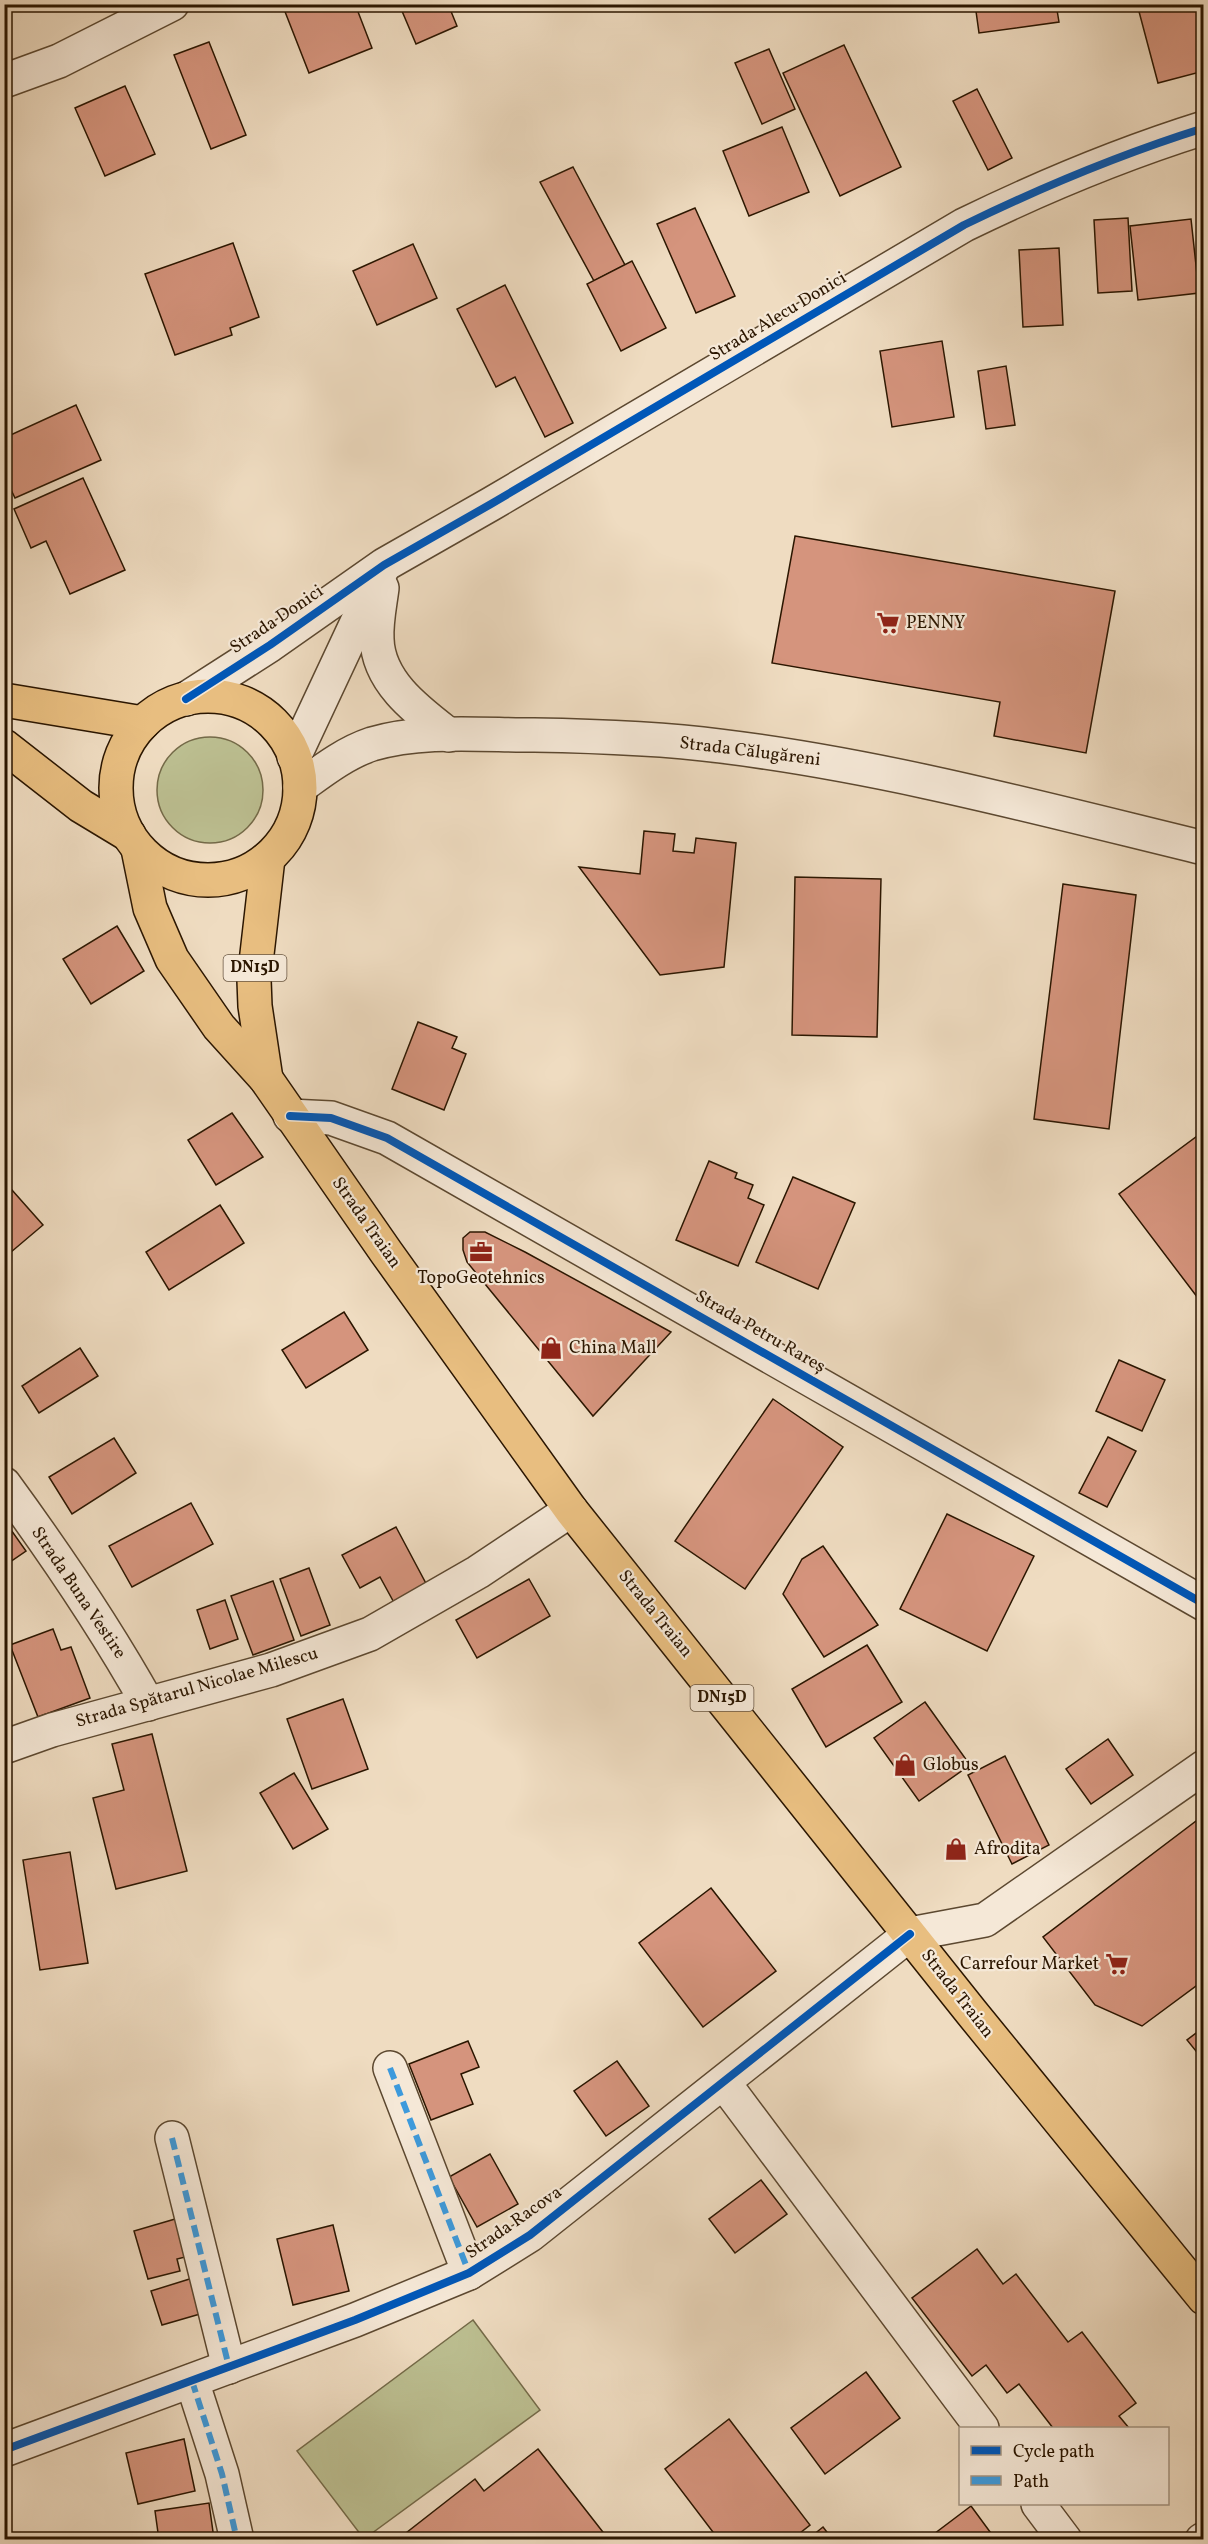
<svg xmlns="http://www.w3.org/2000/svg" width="1208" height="2544" font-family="Vollkorn,serif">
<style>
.green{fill:#bcbf91;stroke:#746a48;stroke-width:1.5}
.building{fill:#d5947d;stroke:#2b1600;stroke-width:1.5}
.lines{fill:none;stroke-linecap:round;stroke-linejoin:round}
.minor-casing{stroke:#5c4830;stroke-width:36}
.major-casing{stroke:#2b1600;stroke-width:36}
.minor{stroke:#f5e8d7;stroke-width:33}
.major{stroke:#e8be80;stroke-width:33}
.quiet{stroke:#3d9adc;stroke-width:6;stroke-dasharray:12 6;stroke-linecap:butt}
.cycleway-casing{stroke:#f5e8d7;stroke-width:11}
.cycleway{stroke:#0057b8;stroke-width:8}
.labels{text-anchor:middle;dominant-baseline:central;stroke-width:4.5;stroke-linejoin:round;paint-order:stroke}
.shield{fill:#f5e8d7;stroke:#685540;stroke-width:1.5}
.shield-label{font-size:16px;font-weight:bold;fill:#2b1600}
.street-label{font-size:18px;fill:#2b1600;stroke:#f5e8d7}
.poi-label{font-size:18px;fill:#2b1600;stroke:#f5e8d7;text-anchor:start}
</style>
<rect width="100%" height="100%" fill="#efdcc1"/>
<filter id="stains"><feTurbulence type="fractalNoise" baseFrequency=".00333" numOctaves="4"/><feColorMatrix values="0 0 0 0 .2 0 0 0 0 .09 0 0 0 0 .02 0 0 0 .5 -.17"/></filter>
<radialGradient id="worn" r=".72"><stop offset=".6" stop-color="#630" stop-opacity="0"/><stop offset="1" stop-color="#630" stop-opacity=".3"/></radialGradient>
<g class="green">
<circle cx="210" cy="790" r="53"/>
<polygon points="473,2320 540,2410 364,2539 297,2451"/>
</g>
<g class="building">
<polygon points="282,4 355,4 372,48 309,73"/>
<polygon points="399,4 448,4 457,26 416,44"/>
<polygon points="975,4 1056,4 1059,22 979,33"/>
<polygon points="1137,4 1197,4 1204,29 1204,71 1158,83"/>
<polygon points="209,42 246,135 211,149 174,55"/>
<polygon points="844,45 901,167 840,196 783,73"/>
<polygon points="769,49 795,109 762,124 735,63"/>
<polygon points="125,86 155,154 105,176 75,108"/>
<polygon points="977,89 1012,158 988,170 953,101"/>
<polygon points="782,127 809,192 749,216 723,151"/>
<polygon points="573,167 625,265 594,281 540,182"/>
<polygon points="695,208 735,296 696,313 657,224"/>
<polygon points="1128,218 1132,291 1098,293 1094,220"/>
<polygon points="1191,219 1199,293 1138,300 1130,226"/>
<polygon points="233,243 259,317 230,328 232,335 175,355 145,274"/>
<polygon points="413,244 437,298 377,325 353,271"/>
<polygon points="1059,248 1063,325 1023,327 1019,250"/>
<polygon points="632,261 666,328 621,351 587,284"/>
<polygon points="505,285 573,423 545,437 515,377 496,387 457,309"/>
<polygon points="942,341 954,417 892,427 880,351"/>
<polygon points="1006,366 1015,425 986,429 978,371"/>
<polygon points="76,405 101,460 15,498 4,475 4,438"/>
<polygon points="83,478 125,570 70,594 46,541 31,548 14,509"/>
<polygon points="795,536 1115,591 1086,753 994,736 1000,702 772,663"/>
<polygon points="644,831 675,834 673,851 694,853 696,838 736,843 724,967 660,975 579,867 640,874"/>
<polygon points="795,877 881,879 877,1037 792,1035"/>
<polygon points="1063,884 1136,895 1109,1129 1034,1119"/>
<polygon points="117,926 144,971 91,1004 63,959"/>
<polygon points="418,1022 457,1037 452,1048 466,1054 444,1110 392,1089"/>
<polygon points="232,1113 263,1157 216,1185 188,1140"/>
<polygon points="1204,1131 1204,1306 1119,1194"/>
<polygon points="709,1161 737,1173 735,1178 753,1185 748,1198 764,1205 738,1266 676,1240"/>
<polygon points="793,1177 855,1203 818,1289 756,1262"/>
<polygon points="4,1181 43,1225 4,1258"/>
<polygon points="220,1205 244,1243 169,1290 146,1252"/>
<polygon points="470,1232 485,1232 525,1252 671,1332 593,1416 467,1262 463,1250 463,1238"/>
<polygon points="344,1312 368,1350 306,1388 282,1350"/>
<polygon points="1204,1321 1204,1335 1197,1326"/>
<polygon points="80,1348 98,1376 39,1413 22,1386"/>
<polygon points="1119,1360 1165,1380 1142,1431 1096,1411"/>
<polygon points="773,1399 843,1447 745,1589 675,1541"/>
<polygon points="1108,1437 1136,1451 1107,1507 1079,1493"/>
<polygon points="114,1438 136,1473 72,1514 49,1477"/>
<polygon points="191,1503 213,1544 132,1587 109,1546"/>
<polygon points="947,1514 1034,1556 987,1651 900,1609"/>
<polygon points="4,1520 26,1551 4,1566"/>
<polygon points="396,1527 430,1591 397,1608 380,1577 360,1588 342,1555"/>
<polygon points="823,1546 878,1625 824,1657 783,1594 802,1559"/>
<polygon points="309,1568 330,1625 301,1636 280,1579"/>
<polygon points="529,1579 550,1616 477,1658 456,1620"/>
<polygon points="273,1581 294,1640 253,1655 231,1596"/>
<polygon points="225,1600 238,1639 210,1649 197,1610"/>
<polygon points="53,1629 61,1650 71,1647 90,1698 38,1717 10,1645"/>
<polygon points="867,1645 902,1702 826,1747 792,1689"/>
<polygon points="343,1699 368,1769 312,1789 287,1719"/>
<polygon points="925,1702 970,1765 919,1801 874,1738"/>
<polygon points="152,1734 187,1871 116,1889 93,1798 124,1790 112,1744"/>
<polygon points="1108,1739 1133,1775 1091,1804 1066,1769"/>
<polygon points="1005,1756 1049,1845 1012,1864 968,1775"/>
<polygon points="294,1773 328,1829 293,1849 260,1793"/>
<polygon points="1204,1815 1204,1980 1142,2026 1095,2005 1043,1937"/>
<polygon points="70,1852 88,1963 40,1970 23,1860"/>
<polygon points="711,1888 776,1971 703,2027 639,1943"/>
<polygon points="1204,2027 1204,2061 1187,2040"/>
<polygon points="468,2041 479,2067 461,2074 473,2104 431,2120 409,2064"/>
<polygon points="617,2061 649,2106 606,2136 574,2091"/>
<polygon points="490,2154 518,2204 477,2227 449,2177"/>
<polygon points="761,2180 787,2214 735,2253 709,2219"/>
<polygon points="182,2217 193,2255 177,2259 180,2271 148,2279 134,2231"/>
<polygon points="333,2225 349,2291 293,2305 277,2239"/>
<polygon points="977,2249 1003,2284 1016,2274 1068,2342 1082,2332 1136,2403 1119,2416 1129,2428 1053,2428 1019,2384 1007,2393 986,2365 972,2376 912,2298"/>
<polygon points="196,2277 207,2312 162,2325 151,2291"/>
<polygon points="866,2372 900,2418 825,2474 791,2428"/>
<polygon points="729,2419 810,2525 791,2540 719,2540 665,2469"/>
<polygon points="184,2439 195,2491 138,2504 126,2453"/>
<polygon points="538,2449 606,2536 602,2540 397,2540 475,2479 484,2491"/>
<polygon points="209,2503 214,2539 159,2540 155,2511"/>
<polygon points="971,2506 996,2540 926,2540"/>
<polygon points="823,2527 833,2540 807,2540"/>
</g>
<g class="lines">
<g class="minor-casing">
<g id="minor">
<polyline points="4,81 59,61 172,4"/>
<path d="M382,588C380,604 376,622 377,639C378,682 418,711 449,735"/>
<path d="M186,699L270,645L384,565L491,504L964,225C1042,187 1121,154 1204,128"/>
<polyline points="294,757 383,567"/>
<path d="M300,787C322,771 345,753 372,744C422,729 482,735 534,735C596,736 659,738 720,746C884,766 1043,809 1204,848"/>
<polyline points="290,1116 331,1118 387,1138 1204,1604"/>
<path d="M4,1484C56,1555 105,1627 148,1704"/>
<polyline points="4,1747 52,1730 271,1670 370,1634 478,1572 571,1510"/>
<polyline points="390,2068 469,2273"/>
<polyline points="724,2083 982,2428"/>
<polyline points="172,2138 229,2367"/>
<polyline points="192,2381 222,2474 237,2540"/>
<polyline points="4,2450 355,2320 469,2273 530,2235 910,1934 985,1920 1204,1767"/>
<polyline points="1038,2504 1065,2540"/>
<polyline points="1202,2540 1204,2539"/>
</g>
</g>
<g class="major-casing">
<g id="major">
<circle cx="208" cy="788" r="92"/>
<polyline points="4,700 143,723"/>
<polyline points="4,746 81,806 129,835"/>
<polyline points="138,849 150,908 172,959 219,1027 266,1079 386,1252 571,1510 972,2013 1204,2298"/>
<polyline points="266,1079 255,1006 254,980 268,858"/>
</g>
</g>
<use href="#minor" class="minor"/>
<use href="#major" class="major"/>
<g class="quiet">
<polyline points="390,2068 469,2273"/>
<polyline points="172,2138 229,2367"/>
<polyline points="192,2381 222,2474 237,2540"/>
</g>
<g class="cycleway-casing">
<g id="cycleway">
<path d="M186,699L270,645L384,565L491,504L964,225C1042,187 1121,154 1204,128"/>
<polyline points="290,1116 331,1118 387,1138 1204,1604"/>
<polyline points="4,2450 355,2320 469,2273 530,2235 910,1934"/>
</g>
</g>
<use href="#cycleway" class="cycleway"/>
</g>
<defs>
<g id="supermarket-bare" transform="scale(1.8)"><path d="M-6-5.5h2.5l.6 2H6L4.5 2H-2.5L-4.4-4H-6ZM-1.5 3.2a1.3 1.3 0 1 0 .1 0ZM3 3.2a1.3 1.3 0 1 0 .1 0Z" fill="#8f2418" stroke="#f5e8d7" stroke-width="2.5" paint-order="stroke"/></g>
<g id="office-bare" transform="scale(1.8)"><path d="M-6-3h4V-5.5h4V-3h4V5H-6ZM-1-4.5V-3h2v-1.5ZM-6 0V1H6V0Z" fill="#8f2418" stroke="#f5e8d7" stroke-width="2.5" paint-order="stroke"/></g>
<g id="shop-bare" transform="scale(1.8)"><path d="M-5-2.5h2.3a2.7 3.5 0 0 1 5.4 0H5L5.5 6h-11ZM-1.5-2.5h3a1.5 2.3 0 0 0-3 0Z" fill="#8f2418" stroke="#f5e8d7" stroke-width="2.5" paint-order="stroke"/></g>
</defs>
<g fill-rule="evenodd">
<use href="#supermarket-bare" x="888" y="623"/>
<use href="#office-bare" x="481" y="1252"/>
<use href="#shop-bare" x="551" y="1348"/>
<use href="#shop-bare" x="905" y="1765"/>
<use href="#shop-bare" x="956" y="1849"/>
<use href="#supermarket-bare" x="1117" y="1964"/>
</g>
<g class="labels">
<g class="shield">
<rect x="223.5" y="955" width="63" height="26" rx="4.5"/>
<rect x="690.5" y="1685" width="63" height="26" rx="4.5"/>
</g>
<g class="shield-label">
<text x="255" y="968">DN15D</text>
<text x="722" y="1698">DN15D</text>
</g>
<g class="street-label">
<text transform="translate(778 317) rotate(-31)">Strada Alecu Donici</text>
<text transform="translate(277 620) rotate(-34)">Strada Donici</text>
<text transform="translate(750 752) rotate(7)">Strada Călugăreni</text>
<text transform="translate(366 1223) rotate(55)">Strada Traian</text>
<text transform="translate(760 1332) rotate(30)">Strada Petru Rareș</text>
<text transform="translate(78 1593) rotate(56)">Strada Buna Vestire</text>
<text transform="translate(655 1614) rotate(51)">Strada Traian</text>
<text transform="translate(197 1688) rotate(-16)">Strada Spătarul Nicolae Milescu</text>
<text transform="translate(957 1994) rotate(52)">Strada Traian</text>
<text transform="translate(514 2223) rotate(-35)">Strada Racova</text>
</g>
<g class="poi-label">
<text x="906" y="623">PENNY</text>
<text x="481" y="1278" text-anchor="middle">TopoGeotehnics</text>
<text x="569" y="1348">China Mall</text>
<text x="923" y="1765">Globus</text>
<text x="974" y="1849">Afrodita</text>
<text x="1099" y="1964" text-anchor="end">Carrefour Market</text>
</g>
</g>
<rect width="1208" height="2544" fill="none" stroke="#efdcc1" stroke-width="24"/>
<rect x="6" y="6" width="1196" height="2532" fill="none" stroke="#2b1600" stroke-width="3"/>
<rect x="12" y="12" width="1184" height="2520" fill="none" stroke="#2b1600" stroke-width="1.5"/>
<rect x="959" y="2427" width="210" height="78" fill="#f5e8d7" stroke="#a49481" stroke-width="1.5"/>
<rect x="971" y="2446" width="30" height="9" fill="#0057b8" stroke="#a49481" stroke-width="1.5"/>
<text x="1013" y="2457" font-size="18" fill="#2b1600">Cycle path</text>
<rect x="971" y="2476" width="30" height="9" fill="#3d9adc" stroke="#a49481" stroke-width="1.5"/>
<text x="1013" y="2487" font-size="18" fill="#2b1600">Path</text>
<rect width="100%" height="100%" filter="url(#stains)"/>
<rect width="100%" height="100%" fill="url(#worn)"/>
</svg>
